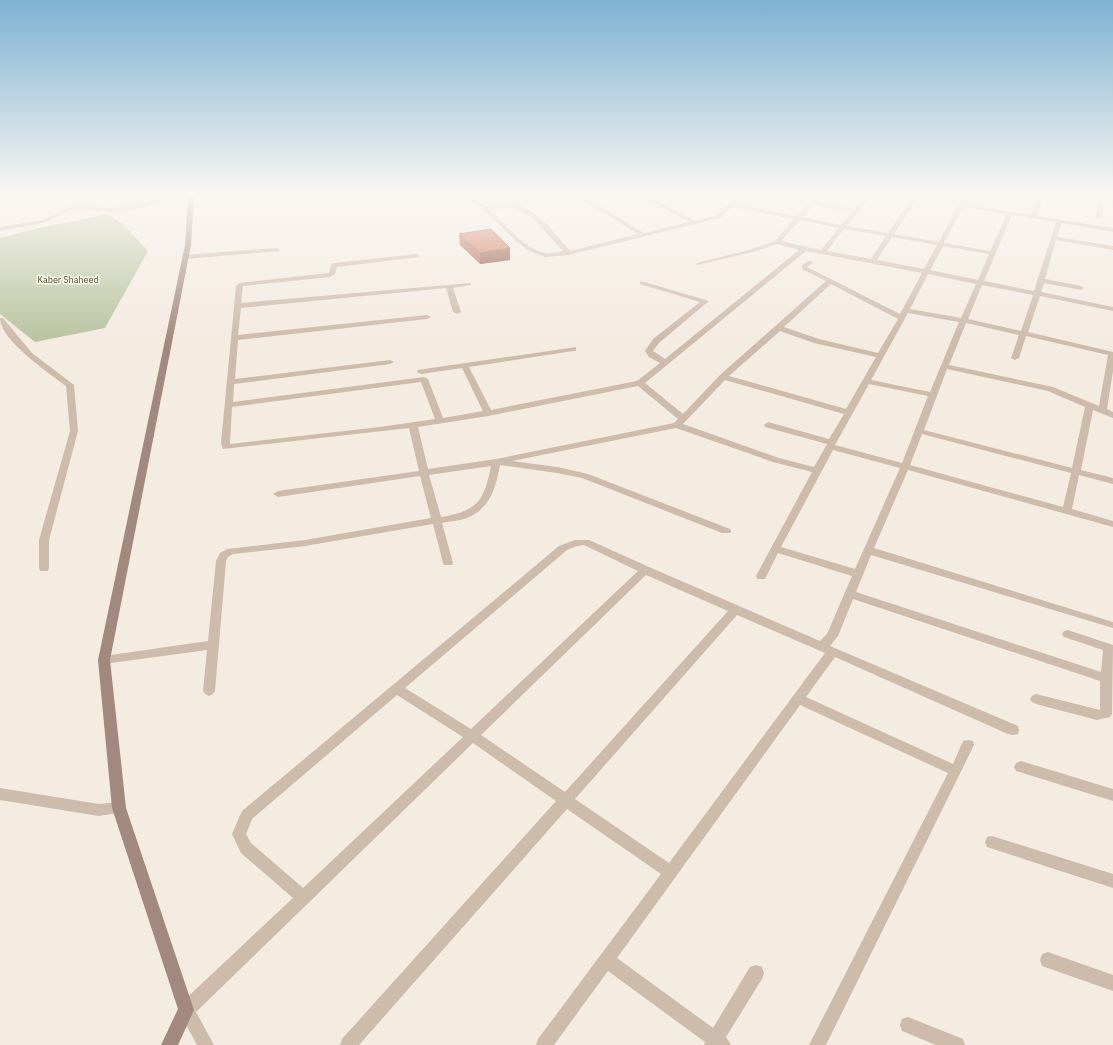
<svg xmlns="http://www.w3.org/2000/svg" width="1113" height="1045" font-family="'IBM Plex Sans',sans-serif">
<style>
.green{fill:#b8c4a0}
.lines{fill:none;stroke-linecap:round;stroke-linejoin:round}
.street{fill:#cdbbac;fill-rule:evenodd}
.secondary{fill:#a18a7d;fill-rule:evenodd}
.wall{fill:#ac5a40}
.shaded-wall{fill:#8c4a34}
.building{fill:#c8694b;stroke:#8c4a34}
.labels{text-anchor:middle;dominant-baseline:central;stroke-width:3;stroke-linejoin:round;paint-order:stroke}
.far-park-label{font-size:9px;fill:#4a5a2e;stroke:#fbf5ee}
</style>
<rect width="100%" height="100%" fill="#f4ebe1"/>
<polygon class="green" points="108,214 124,225 148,251 105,328 35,342 0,314 0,238 39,228"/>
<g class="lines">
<g class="street">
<path d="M461,194H468L487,207L513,203L549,194H560L519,205C541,214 555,233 570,251L638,234L572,194H580L644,233L689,222L645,198V196H649L695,221L716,216L733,200L705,194H720L736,197L739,194H746L735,204L797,216L817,194H823L816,202L854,209L866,194H872L847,226L888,233L914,194H920L894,234L939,242L964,194H970L965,204L1032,215L1038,194H1044L1037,216L1113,228V232L1061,223L1057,237L1113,246V250L1056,240L1045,279L1081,286L1084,288L1081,290L1044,283L1041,292L1113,307V311L1040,296L1028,332L1113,352V371L1107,409L1113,412V418L1093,410L1081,470L1113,478V484L1079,475L1072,509L1113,521V527L908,470L874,548L1113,622V628L871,555L856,592L1101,672L1103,650L1064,637L1062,634L1064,631L1068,630L1113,645L1112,714L1110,717L1097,720L1036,704L1032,702L1030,699L1032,696L1036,694L1100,710V681L853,599L838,636L830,646L1018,726L1019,730L1018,734L1013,735L1008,734L835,657L806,697L953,764L963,741L968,740L973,741L974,745L826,1045H809L948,773L800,705L617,958L713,1028L750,967L756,965L762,967L764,973L762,979L726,1037L731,1045H704L705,1042L608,971L554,1045H536L538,1039L661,874L567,809L359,1045H340L342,1039L556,801L473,743L196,1012L214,1045H197L178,1010L180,1004L293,898L241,853L232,834L242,811L559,546L575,540H589L649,567L820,641L827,634L852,576L778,553L765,579H757L756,576L812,472L773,462L676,428L512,461L557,467L588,474L730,529L731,531L730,533H722L582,478L557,473L500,465C496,487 490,509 467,518C460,521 450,521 442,523L453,563L452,565H444L443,563L433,524L305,546L233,554L228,557L226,561L215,691L213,694L209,696L205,694L203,691L207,650L104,664L100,663L98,660L100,657L104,656L208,641L216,561L220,553L227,549L305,540L431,518L420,476L278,497L273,494L278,491L419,471L409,428L223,449L221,443L236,286L239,283L329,273L331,265L334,263L417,254L419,255V257L337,267L335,274L330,277L243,286L241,303L471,283V285L453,288L461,312L457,314L453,312L446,288L241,308L238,335L427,315L431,317L427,319L238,340L235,379L390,360L394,362L390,364L234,384L233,402L424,377L428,379L443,418L483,411L462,368L421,374L417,372L418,370L576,347V351H573L469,367L491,410L637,381L660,363L649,357L645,351L653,339L700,302L640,284V282H644L709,301L659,343L653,351L665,359L799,250L777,244L753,252L697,265V263L749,250L775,241L794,219L732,207L720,218L568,255L545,257L529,251L516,241L484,210ZM813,205L852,212L841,225L802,217ZM512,207L535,220L563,251C558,252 550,254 545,253C523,248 506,225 490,210ZM963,207L1007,214L990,251L944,243ZM1012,215L1056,222L1034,291L984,281ZM800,220L839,228L821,250L781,241ZM844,229L886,236L871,259L827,251ZM892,237L937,245L924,269L877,260ZM943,246L989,254L978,280L930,270ZM806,251L922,273L900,314L807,267L814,262L809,261L802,265V269L826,281L720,375L683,414L645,383ZM928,274L976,284L961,318L910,309ZM831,284L898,319L878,353L819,339L784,327ZM982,285L1033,295L1021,331L968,319ZM908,313L959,322L930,392L871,380ZM966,323L1019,335L1011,358L1015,360L1019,358L1026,336L1108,355L1099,406L1053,387L949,365ZM780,331L814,343L876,357L846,409L729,376ZM947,369L1048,391L1085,407L1072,468L924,430ZM725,380L844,414L829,439L768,422L764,425L765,427L827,444L814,467L779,458L683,424ZM421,382L435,419L380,427L230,444L232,407ZM869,384L928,396L902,463L835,445ZM638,386L678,419L674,423L496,459L428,469L418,427L488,416ZM922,434L1071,473L1063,507L910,465ZM833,450L900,468L855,569L781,547ZM491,466C484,501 478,511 441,517L429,475ZM584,545L638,571L471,729L405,688L567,550L577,546ZM646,575L728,611L565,792L481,735ZM737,615L825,653L669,863L575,799ZM397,695L463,737L303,888L251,843L246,834L252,819Z"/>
<polygon points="1065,194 1081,194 1099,197 1099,194 1105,194 1104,198 1113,199 1113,203 1104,201 1102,217 1099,219 1096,217 1098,200"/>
<polygon points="190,196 192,197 192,199 159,203 132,210 109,212 78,209 71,210 47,222 0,231 0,227 43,220 67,208 78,205 109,208 132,206 159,199"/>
<polygon points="277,248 280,250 279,251 185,259 182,257 185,255"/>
<path d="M0,318H3L32,353L74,385L78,431L49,540V568L48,571H40L39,568V540L70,431L66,386C49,373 0,340 0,318Z"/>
<polygon points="1021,761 1113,789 1113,801 1016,771 1014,767 1016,763"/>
<polygon points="0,788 99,804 119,802 124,804 126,808 124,812 99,816 0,800"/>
<polygon points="992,836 1113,874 1113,888 987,847 985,842 987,837"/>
<polygon points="1048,952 1113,975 1113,991 1042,966 1040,960 1042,954"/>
<polygon points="908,1017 963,1039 965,1045 936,1045 902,1031 900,1025 902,1019"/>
</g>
<polygon class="secondary" points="188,194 194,194 191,245 110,660 126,808 194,1010 178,1045 161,1045 178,1009 112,808 98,660 185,245"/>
</g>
<polygon class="wall" points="459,234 510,260 480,264 460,245"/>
<polygon class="shaded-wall" points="510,248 510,260 480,264 480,253"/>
<polygon class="building" points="491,229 510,248 480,253 459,234"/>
<linearGradient id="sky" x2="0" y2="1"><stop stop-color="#7eb2d2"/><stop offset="0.57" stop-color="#faf6f2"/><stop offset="1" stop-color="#faf6f2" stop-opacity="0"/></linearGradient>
<rect width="1113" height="341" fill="url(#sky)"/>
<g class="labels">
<g class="far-park-label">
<text x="68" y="279">Kaber Shaheed</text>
</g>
</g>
</svg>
